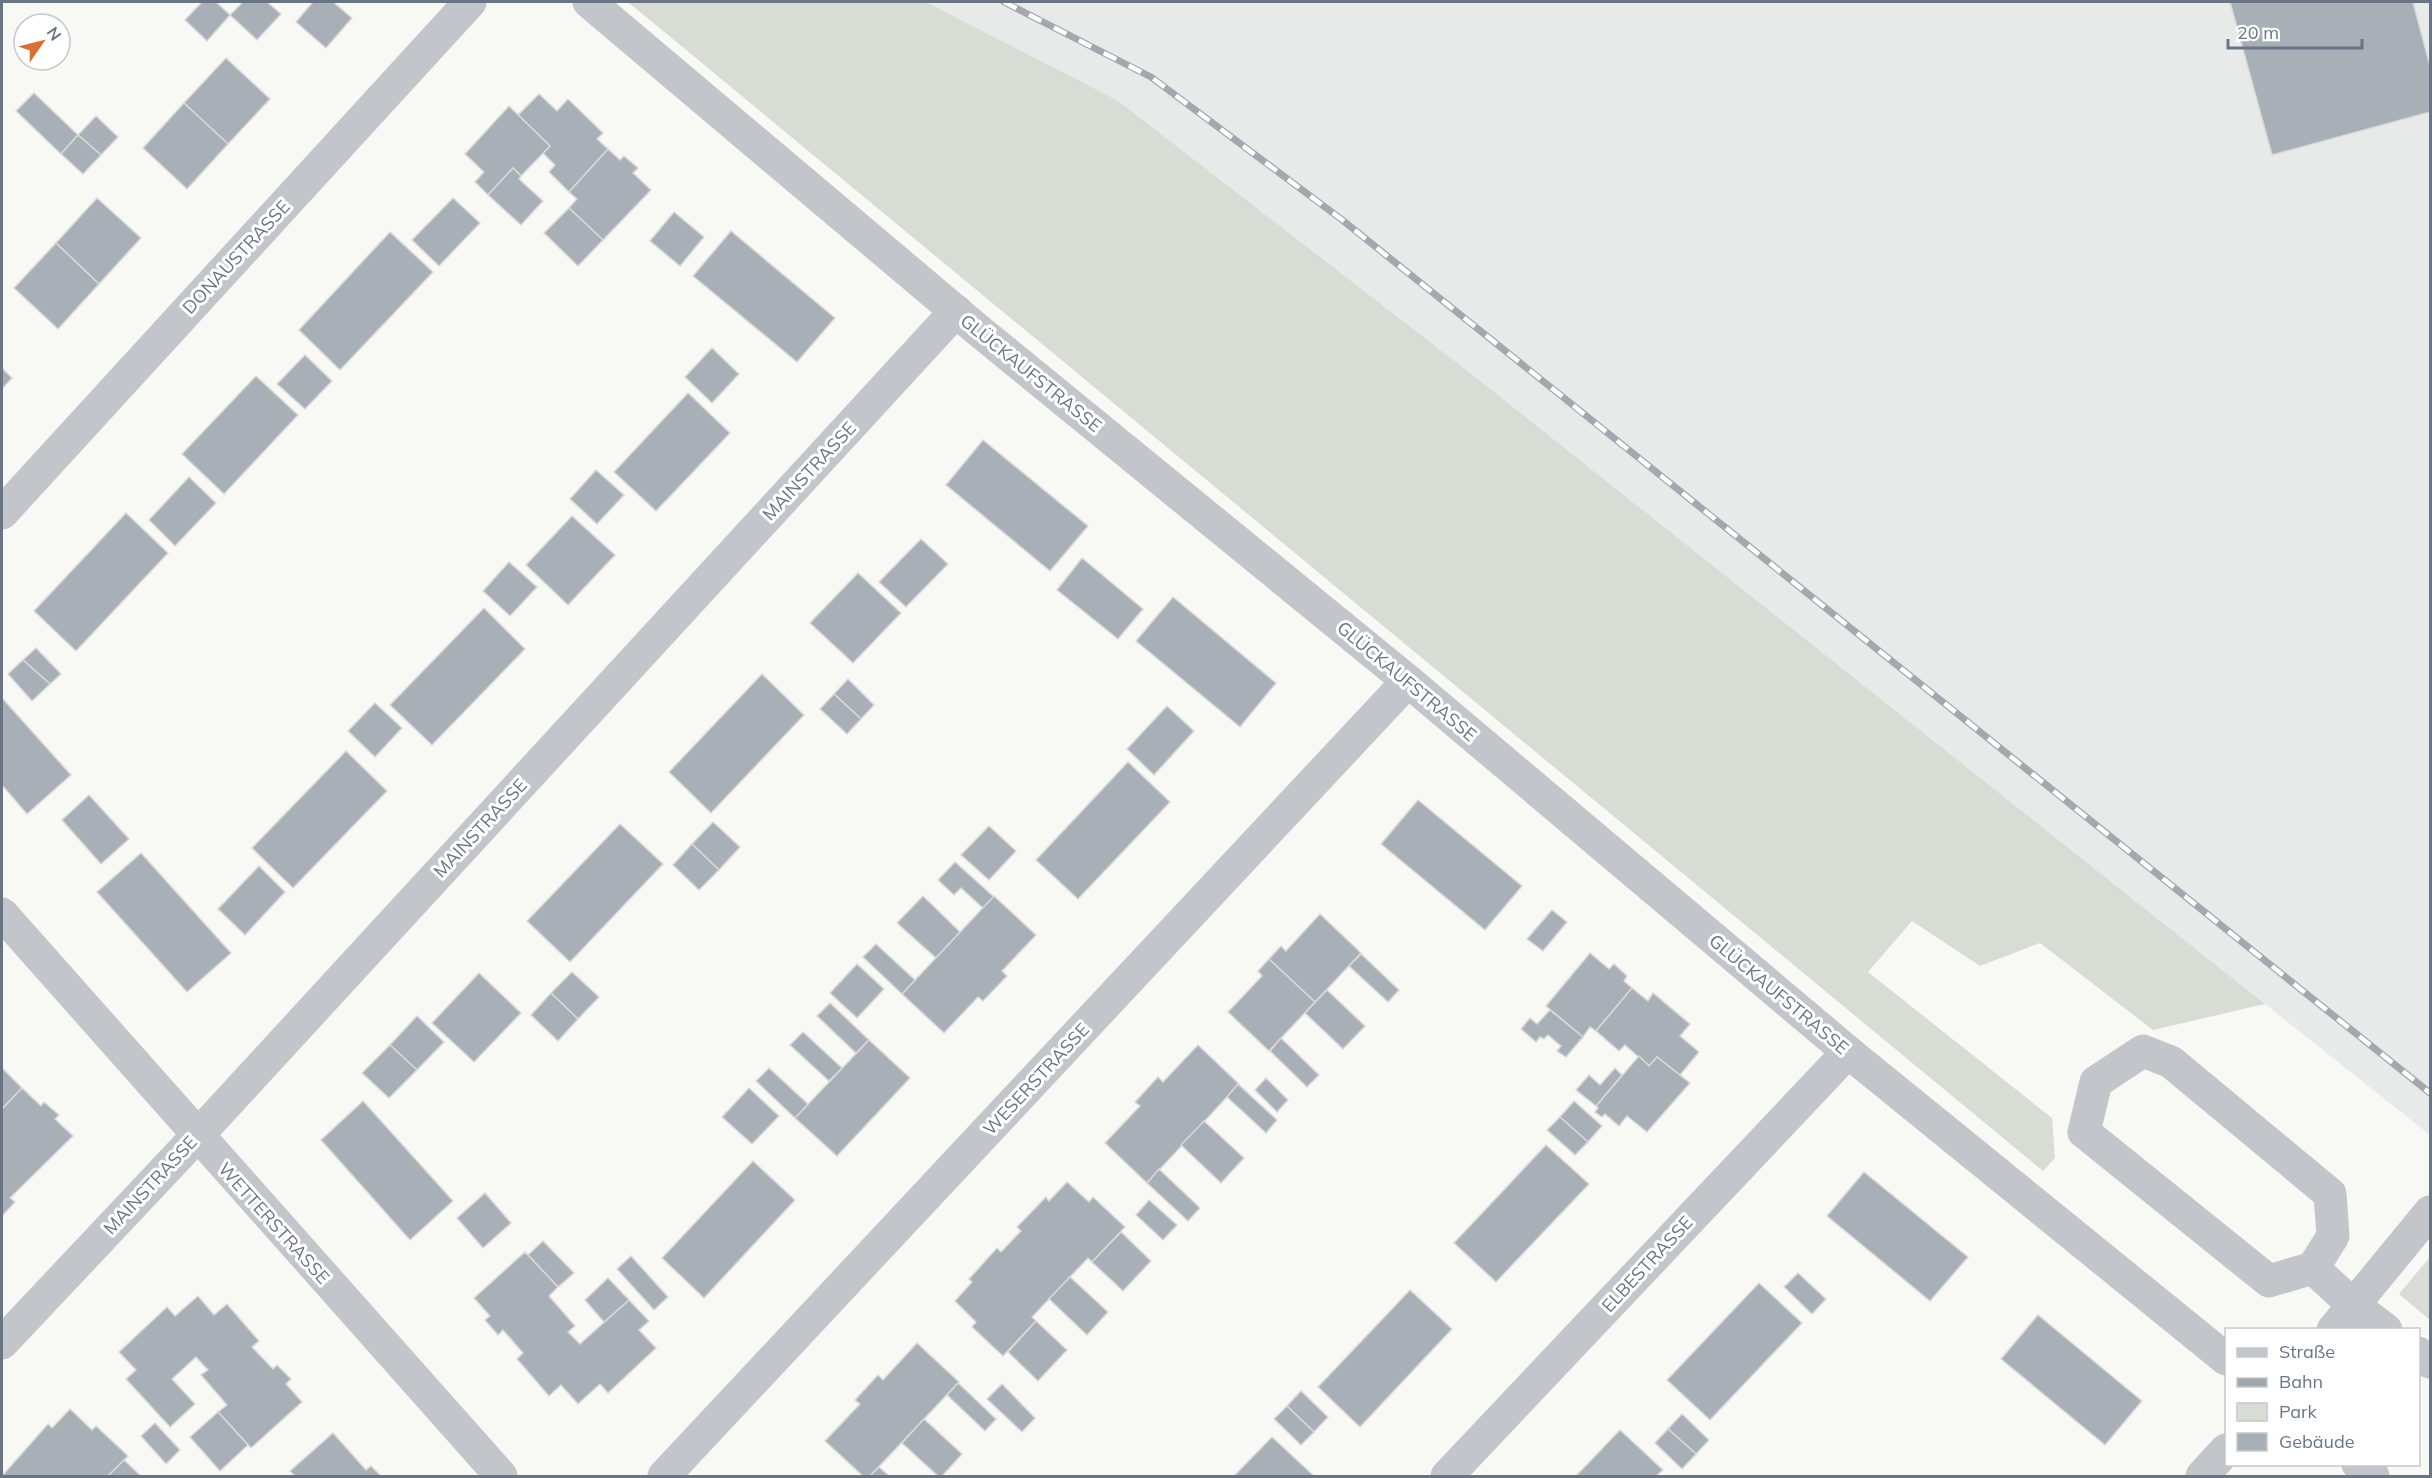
<svg xmlns="http://www.w3.org/2000/svg" width="2432" height="1478" font-family="Mulish,sans-serif">
<style>
.built{fill:#e8eae9}
.green{fill:#d7ddd5}
.building{fill:#a9afb6;stroke:#d9dad8;stroke-width:1.5}
.lines{fill:none;stroke-linecap:round;stroke-linejoin:round}
.minor{stroke:#c2c5c9;stroke-width:33}
.rail-casing{stroke:#a3a8ae;stroke-width:7}
.rail{stroke:#fff;stroke-width:4.5;stroke-dasharray:14;stroke-linecap:butt}
.labels{text-anchor:middle;dominant-baseline:central;stroke-width:6;stroke-linejoin:round;paint-order:stroke}
.street-label{font-size:18px;fill:#697585;stroke:#fff}
</style>
<rect width="100%" height="100%" fill="#f8f8f5"/>
<polygon class="built" points="926,2 2430,2 2430,1135 1469,372 1117,100"/>
<g class="green">
<polygon points="628,2 926,2 1117,100 1469,372 2265,1004 2153,1030 2040,943 1980,966 1912,921 1868,972 2052,1118 2055,1158 2043,1171"/>
<polygon points="2430,1257 2430,1320 2399,1294"/>
</g>
<g class="building">
<polygon points="202,2 216,2 230,15 207,41 185,20"/>
<polygon points="243,2 267,2 281,14 257,40 230,15"/>
<polygon points="313,2 333,2 352,18 326,48 296,22"/>
<polygon points="2230,2 2413,2 2430,66 2430,112 2272,155"/>
<polygon points="226,58 270,99 228,144 184,103"/>
<polygon points="34,93 78,135 61,154 16,111"/>
<polygon points="539,94 557,111 568,99 603,133 597,139 608,149 569,192 549,172 555,165 543,153 550,146 518,115"/>
<polygon points="184,103 228,144 187,189 143,148"/>
<polygon points="509,106 550,146 521,176 513,168 488,195 475,182 484,172 465,154"/>
<polygon points="96,116 118,137 101,155 78,135"/>
<polygon points="78,135 101,155 83,174 61,154"/>
<polygon points="608,149 620,160 624,156 638,168 633,173 651,190 603,240 569,208 577,199 569,192"/>
<polygon points="513,168 521,176 519,179 543,201 521,225 488,195"/>
<polygon points="97,198 141,238 99,284 56,243"/>
<polygon points="453,198 480,223 439,266 412,240"/>
<polygon points="569,208 603,240 578,266 544,233"/>
<polygon points="674,212 704,237 680,266 650,241"/>
<polygon points="731,231 835,318 797,362 693,276"/>
<polygon points="390,232 433,272 340,370 299,330"/>
<polygon points="56,243 99,284 58,329 14,288"/>
<polygon points="712,348 739,374 712,403 685,377"/>
<polygon points="305,355 332,381 305,409 277,384"/>
<polygon points="2,368 12,378 2,389"/>
<polygon points="256,376 298,415 224,494 182,454"/>
<polygon points="688,393 730,433 656,511 614,472"/>
<polygon points="983,440 1088,526 1050,571 946,485"/>
<polygon points="596,470 624,495 597,524 570,499"/>
<polygon points="189,477 216,503 175,546 149,520"/>
<polygon points="126,513 168,553 76,651 34,611"/>
<polygon points="572,516 615,555 568,605 526,565"/>
<polygon points="921,539 948,564 906,607 879,582"/>
<polygon points="1082,558 1143,609 1118,639 1057,590"/>
<polygon points="509,562 537,587 510,616 483,591"/>
<polygon points="858,573 901,613 853,663 810,623"/>
<polygon points="1173,597 1276,683 1240,727 1136,641"/>
<polygon points="484,608 525,649 432,745 390,705"/>
<polygon points="36,648 61,674 50,684 23,660"/>
<polygon points="23,660 50,684 32,701 8,674"/>
<polygon points="762,674 804,715 711,813 669,772"/>
<polygon points="848,679 874,705 861,719 834,694"/>
<polygon points="834,694 861,719 847,734 820,709"/>
<polygon points="2,698 71,775 27,814 2,785"/>
<polygon points="375,703 402,728 375,757 348,731"/>
<polygon points="1167,706 1194,731 1154,775 1127,749"/>
<polygon points="346,751 387,791 293,888 252,848"/>
<polygon points="1128,762 1170,802 1078,899 1036,860"/>
<polygon points="89,795 129,839 101,864 62,820"/>
<polygon points="1418,800 1522,886 1485,930 1381,844"/>
<polygon points="713,822 740,847 719,870 692,844"/>
<polygon points="620,824 663,864 570,962 527,921"/>
<polygon points="989,826 1016,851 989,880 961,855"/>
<polygon points="692,844 719,870 699,890 673,865"/>
<polygon points="141,853 231,953 187,992 97,892"/>
<polygon points="955,862 994,897 983,908 961,888 954,895 938,880"/>
<polygon points="259,866 285,892 245,935 218,909"/>
<polygon points="923,896 960,932 936,958 897,923"/>
<polygon points="994,896 1036,935 1002,971 1007,976 983,1001 978,997 944,1033 902,994"/>
<polygon points="1552,910 1567,922 1543,951 1527,939"/>
<polygon points="1320,914 1361,953 1315,1002 1269,959 1281,946 1286,951"/>
<polygon points="876,944 915,980 902,994 863,957"/>
<polygon points="1590,953 1609,969 1614,964 1627,976 1624,981 1632,988 1596,1031 1590,1027 1583,1037 1546,1006"/>
<polygon points="1361,954 1399,990 1388,1002 1349,966"/>
<polygon points="1269,959 1315,1002 1269,1051 1228,1012 1262,976 1258,971"/>
<polygon points="857,964 884,989 857,1018 830,993"/>
<polygon points="572,972 599,997 578,1019 551,993"/>
<polygon points="479,973 521,1013 474,1062 432,1023"/>
<polygon points="1632,988 1648,1001 1653,993 1690,1024 1680,1036 1699,1052 1680,1075 1657,1057 1649,1066 1625,1045 1619,1051 1596,1031"/>
<polygon points="1327,990 1365,1026 1343,1049 1305,1013"/>
<polygon points="551,993 578,1019 558,1041 531,1015"/>
<polygon points="830,1003 869,1040 856,1053 817,1016"/>
<polygon points="1550,1010 1583,1037 1566,1057 1557,1051 1561,1046 1548,1035 1544,1039 1540,1037 1536,1042 1521,1029 1530,1018 1537,1024"/>
<polygon points="417,1016 444,1042 417,1070 390,1045"/>
<polygon points="803,1032 842,1068 829,1081 790,1045"/>
<polygon points="1281,1038 1319,1075 1307,1087 1270,1051"/>
<polygon points="869,1040 910,1078 837,1156 795,1118"/>
<polygon points="390,1045 417,1070 389,1098 362,1073"/>
<polygon points="1198,1045 1239,1084 1147,1183 1105,1143 1140,1106 1135,1102 1158,1077 1163,1082"/>
<polygon points="1639,1056 1649,1066 1657,1057 1690,1083 1647,1132 1627,1116 1619,1126 1605,1114 1602,1117 1595,1112 1598,1108 1596,1106"/>
<polygon points="2,1068 22,1088 2,1109"/>
<polygon points="769,1068 808,1104 795,1118 756,1081"/>
<polygon points="1615,1068 1622,1075 1596,1106 1576,1090 1589,1075 1600,1085"/>
<polygon points="1266,1078 1288,1100 1277,1112 1255,1090"/>
<polygon points="1238,1084 1277,1120 1266,1133 1227,1097"/>
<polygon points="22,1088 41,1106 44,1102 59,1115 55,1119 73,1136 10,1198 15,1202 2,1216 2,1109"/>
<polygon points="749,1088 779,1116 752,1144 722,1117"/>
<polygon points="363,1101 453,1201 410,1240 321,1140"/>
<polygon points="1574,1101 1602,1126 1588,1142 1560,1117"/>
<polygon points="1560,1117 1588,1142 1575,1155 1547,1130"/>
<polygon points="1204,1121 1244,1158 1221,1183 1181,1145"/>
<polygon points="1546,1145 1589,1184 1496,1282 1454,1243"/>
<polygon points="753,1161 795,1200 704,1298 662,1258"/>
<polygon points="1159,1169 1200,1208 1188,1221 1147,1183"/>
<polygon points="1864,1172 1968,1257 1930,1301 1827,1216"/>
<polygon points="1067,1182 1089,1202 1093,1197 1125,1227 1092,1262 1088,1258 1032,1317 1036,1321 1003,1356 972,1327 976,1322 955,1301 972,1282 969,1279 997,1248 1001,1252 1021,1231 1017,1227 1046,1197 1049,1201"/>
<polygon points="485,1193 511,1223 483,1248 457,1218"/>
<polygon points="1149,1200 1177,1225 1163,1240 1136,1215"/>
<polygon points="1121,1232 1151,1261 1123,1291 1092,1262"/>
<polygon points="543,1241 574,1273 558,1287 528,1255"/>
<polygon points="525,1252 558,1287 549,1296 575,1326 568,1332 580,1344 629,1300 649,1321 639,1330 656,1348 608,1393 600,1384 578,1404 561,1385 549,1396 517,1359 523,1353 503,1330 498,1335 485,1320 490,1316 474,1298"/>
<polygon points="631,1256 668,1297 654,1310 617,1269"/>
<polygon points="1798,1273 1826,1299 1812,1314 1784,1287"/>
<polygon points="1070,1277 1108,1312 1087,1335 1049,1299"/>
<polygon points="608,1278 629,1300 604,1322 585,1300"/>
<polygon points="1759,1283 1802,1323 1710,1420 1667,1380"/>
<polygon points="1410,1290 1452,1329 1360,1427 1318,1387"/>
<polygon points="198,1296 214,1315 227,1304 259,1341 252,1347 273,1369 277,1365 291,1379 286,1384 302,1402 251,1448 218,1412 227,1405 201,1375 208,1370 196,1357 172,1379 195,1404 170,1427 126,1379 136,1370 119,1352 167,1307 175,1316"/>
<polygon points="2038,1315 2142,1401 2105,1445 2001,1359"/>
<polygon points="1036,1321 1067,1350 1038,1381 1008,1352"/>
<polygon points="917,1343 959,1382 870,1476 863,1476 825,1441 860,1404 855,1400 878,1375 883,1380"/>
<polygon points="958,1383 996,1419 985,1431 947,1395"/>
<polygon points="1002,1384 1035,1418 1022,1432 987,1399"/>
<polygon points="1301,1391 1328,1417 1314,1432 1287,1406"/>
<polygon points="1287,1406 1314,1432 1301,1445 1274,1419"/>
<polygon points="70,1409 92,1430 96,1426 128,1456 108,1476 2,1476 48,1424 52,1428"/>
<polygon points="218,1412 248,1445 220,1471 190,1437"/>
<polygon points="1682,1414 1709,1440 1696,1454 1668,1429"/>
<polygon points="924,1419 962,1454 942,1476 938,1476 902,1443"/>
<polygon points="155,1423 180,1450 166,1464 141,1436"/>
<polygon points="1668,1429 1696,1454 1682,1469 1655,1443"/>
<polygon points="1620,1430 1663,1470 1656,1476 1576,1476"/>
<polygon points="333,1433 366,1470 371,1466 381,1476 295,1476 290,1471"/>
<polygon points="1272,1437 1314,1476 1234,1476"/>
<polygon points="124,1460 141,1476 108,1476"/>
<polygon points="879,1467 889,1476 870,1476"/>
</g>
<g class="lines">
<g class="minor">
<polyline points="589,2 978,330 1408,681 1848,1052 2226,1359"/>
<polyline points="2,513 470,2"/>
<polyline points="2,914 501,1476"/>
<polygon points="2143,1051 2171,1062 2330,1194 2333,1236 2313,1268 2269,1281 2084,1132 2096,1082"/>
<polyline points="2313,1268 2353,1305 2386,1330"/>
<polyline points="2333,1330 2430,1212"/>
<polyline points="2,1343 197,1136 956,311"/>
<polyline points="2418,1353 2430,1362"/>
<polyline points="2358,1464 2373,1476"/>
<polyline points="664,1476 1408,681"/>
<polyline points="1447,1476 1848,1052"/>
<polyline points="2202,1476 2226,1450"/>
</g>
<g class="rail-casing">
<polyline id="rail" points="1004,2 1151,77 1341,219 2430,1093"/>
</g>
<use href="#rail" class="rail"/>
</g>
<g class="labels">
<g class="street-label">
<text transform="translate(236 257) rotate(-47)">DONAUSTRASSE</text>
<text transform="translate(1031 373) rotate(39)">GLÜCKAUFSTRASSE</text>
<text transform="translate(809 471) rotate(-47)">MAINSTRASSE</text>
<text transform="translate(1407 681) rotate(40)">GLÜCKAUFSTRASSE</text>
<text transform="translate(480 828) rotate(-47)">MAINSTRASSE</text>
<text transform="translate(1779 994) rotate(40)">GLÜCKAUFSTRASSE</text>
<text transform="translate(1036 1079) rotate(-47)">WESERSTRASSE</text>
<text transform="translate(150 1185) rotate(-47)">MAINSTRASSE</text>
<text transform="translate(274 1223) rotate(48)">WETTERSTRASSE</text>
<text transform="translate(1647 1264) rotate(-47)">ELBESTRASSE</text>
</g>
</g>
<rect width="2432" height="1478" fill="none" stroke="#697585" stroke-width="6"/>
<rect x="2225" y="1328" width="195" height="138" fill="#ffffff" stroke="#c3c8ce" stroke-width="1.5"/>
<rect x="2237" y="1348" width="30" height="9" fill="#c2c5c9" stroke="#c3c8ce" stroke-width="1.5"/>
<text x="2279" y="1358" font-size="18" fill="#697585">Straße</text>
<rect x="2237" y="1378" width="30" height="9" fill="#a3a8ae" stroke="#c3c8ce" stroke-width="1.5"/>
<text x="2279" y="1388" font-size="18" fill="#697585">Bahn</text>
<rect x="2237" y="1403" width="30" height="18" fill="#d7ddd5" stroke="#c3c8ce" stroke-width="1.5"/>
<text x="2279" y="1418" font-size="18" fill="#697585">Park</text>
<rect x="2237" y="1433" width="30" height="18" fill="#a9afb6" stroke="#c3c8ce" stroke-width="1.5"/>
<text x="2279" y="1448" font-size="18" fill="#697585">Gebäude</text>
<g transform="translate(42 42) rotate(55)"><circle r="28" fill="#ffffff" stroke="#c3c8ce" stroke-width="1.5"/>
<path d="M0-4.5L10 22L0 15L-10 22Z" fill="#da6f33"/>
<text y="-9" font-size="16" font-weight="bold" text-anchor="middle" fill="#697585">N</text>
</g>
<path d="M2228 39v9h134v-9" fill="none" stroke="#697585" stroke-width="3"/>
<text x="2237" y="39" font-size="18" fill="#697585" stroke="#ffffff" stroke-width="4.5" paint-order="stroke">20 m</text>
</svg>
